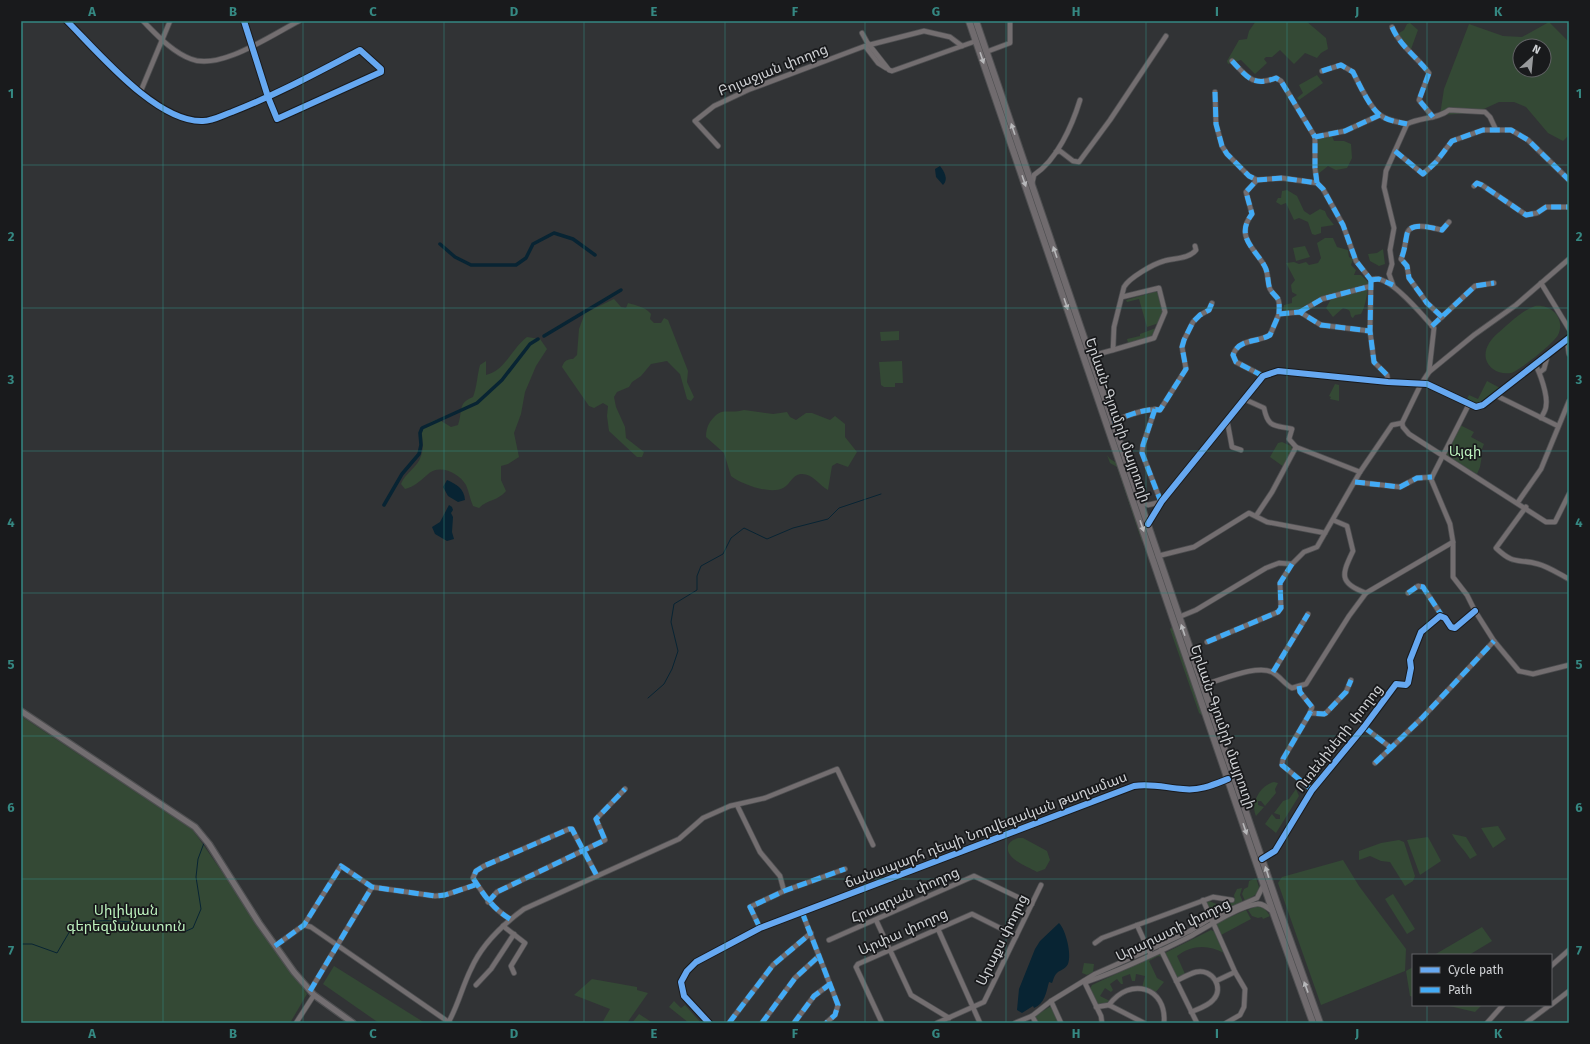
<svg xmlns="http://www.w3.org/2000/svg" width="1590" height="1044" font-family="'Fira Sans','Noto Sans Armenian',sans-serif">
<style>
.green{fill:#344935;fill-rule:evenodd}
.water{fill:#082433}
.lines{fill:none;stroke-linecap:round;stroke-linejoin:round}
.stream{stroke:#082433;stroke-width:1}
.canal{stroke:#082433;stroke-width:3.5}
.minor-casing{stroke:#4e4f51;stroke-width:6}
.major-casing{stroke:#4e4f51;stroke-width:8}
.highway-casing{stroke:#4e4f51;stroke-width:8}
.minor{stroke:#736e70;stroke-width:4.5}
.major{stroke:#736e71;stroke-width:5.5}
.highway{stroke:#706b6e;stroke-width:6}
.quiet{stroke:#42abf6;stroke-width:5;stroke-dasharray:10 5;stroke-linecap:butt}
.cycleway-casing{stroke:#191a1c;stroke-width:8}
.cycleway{stroke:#66a8f1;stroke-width:6}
.oneway{fill:#b7b8ba}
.grid{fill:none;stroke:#358882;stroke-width:1;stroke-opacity:0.55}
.labels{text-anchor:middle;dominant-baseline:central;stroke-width:3.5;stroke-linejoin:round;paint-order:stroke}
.street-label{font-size:14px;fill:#cfd1d4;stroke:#191a1c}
.park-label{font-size:14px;fill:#bdf2be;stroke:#191a1c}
.neatline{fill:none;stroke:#358882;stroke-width:1.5}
.grid-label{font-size:13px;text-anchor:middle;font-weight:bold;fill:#358882}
</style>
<rect width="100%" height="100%" fill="#313335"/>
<g class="green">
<polygon points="971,21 974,21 1087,352 1085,353"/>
<polygon points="1256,21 1306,21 1326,38 1328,49 1321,53 1317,58 1305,53 1294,64 1280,50 1272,57 1266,57 1264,59 1267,63 1255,74 1241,60 1228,64 1227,61 1239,40 1247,39 1249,31"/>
<path d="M1549,22L1569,42V135L1563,141L1548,133L1526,107L1514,102H1499L1475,113L1440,115L1444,89L1469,24L1503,36L1522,37ZM1520,46H1544V70H1520Z"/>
<polygon points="1410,23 1418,30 1410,52 1401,40 1399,33 1404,30 1407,24"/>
<polygon points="1317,75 1323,83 1299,100 1297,98 1303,93 1299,85"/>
<polygon points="1332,136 1334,141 1344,141 1351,144 1352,158 1347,168 1336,170 1328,166 1318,174 1316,162 1317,139"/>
<polygon points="1287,190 1297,196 1304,211 1310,215 1320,209 1325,211 1327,216 1334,225 1321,227 1321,233 1315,235 1312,234 1308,222 1299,218 1294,220 1286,203 1281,205 1276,202 1278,198 1281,198 1282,191"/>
<path d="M1325,238H1333L1337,247L1348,250L1349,257L1353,259L1351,265L1356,270L1354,275H1361L1369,283C1367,292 1366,306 1361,314L1355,315L1353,318C1348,315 1354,310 1343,308L1333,317L1326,308L1331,299C1313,296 1301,317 1283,311L1284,305L1292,303V298L1297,295L1292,292L1291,285L1295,280L1286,263L1294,262L1299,264L1306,262L1309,265L1318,263L1321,258L1317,243Z"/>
<polygon points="1305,246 1310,257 1296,261 1293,248"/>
<polygon points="1383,249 1385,264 1379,266 1370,261 1368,254 1377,253"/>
<polygon points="1158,291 1163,314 1159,323 1147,327 1139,299 1127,302 1126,300"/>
<path d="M614,299L621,307L626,308L628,303C637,306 644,306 651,314L650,319L654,323H661L664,318L668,320L688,371L687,382L694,397L691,401L687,399L680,374L667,361L651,364L641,376L632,382L629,387L617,392L614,397L616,407L625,427L626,438L644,452L642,457H637L609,431L607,416L608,406L603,403L594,408L589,406L562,367C564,361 567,359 573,359L577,355L579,329L585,313Z"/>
<path d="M1535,306C1551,304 1566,318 1558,335C1554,343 1519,371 1511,373C1505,374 1498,373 1493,369C1479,358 1487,342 1498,333C1509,324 1521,311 1535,306Z"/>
<polygon points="1156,328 1151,337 1128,343 1127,339 1140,336 1140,334"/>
<polygon points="899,331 899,340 881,341 880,332"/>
<path d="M527,337L540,339L547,349L536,366L525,392L521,414L514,433L519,457L508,464L501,466V480L506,491C498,501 488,499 479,508L473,506C470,499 469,492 466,485C459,473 439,463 427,475C420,481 414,487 405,489L401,484C405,473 418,467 421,456C428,437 411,428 438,419L451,427L458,425C463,412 457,403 473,397C477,387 477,376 480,365L486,361V375C505,371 512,348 527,337Z"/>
<polygon points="902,361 903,383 895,383 895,387 884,387 881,385 879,362"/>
<polygon points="1089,361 1211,718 1209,718 1088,362"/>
<polygon points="1487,381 1500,388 1478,405 1467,399 1469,395 1478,399"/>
<polygon points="1335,384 1339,385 1339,401 1330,399 1331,397 1329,396"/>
<path d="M744,410L773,414L787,412L790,417L796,420L806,413H812L830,420L835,416L845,424V437L857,452L848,467L837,463L832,466L828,490C819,485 813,474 802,474C792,474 791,484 783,488C770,495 741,484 731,476L724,453L706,437C706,431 707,427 710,422C722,405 727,415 744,410Z"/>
<polygon points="1460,425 1474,432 1471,437 1484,444 1480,454 1482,455 1480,467 1477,474 1444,456"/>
<polygon points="1282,442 1291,446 1293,451 1284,467 1270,457 1278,443"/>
<polygon points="1107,455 1110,459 1119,464 1143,537 1142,542 1117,467 1110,463"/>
<polygon points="1173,626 1204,714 1203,716 1199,713 1170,629"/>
<polygon points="21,716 193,830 307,994 290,1023 21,1023"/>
<path d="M1274,782L1278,783L1275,789L1276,793L1265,806L1261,801H1258V805L1264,807L1256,816C1250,804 1260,785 1274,782Z"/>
<polygon points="1296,789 1299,796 1276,833 1265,824 1272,814 1276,819 1280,819 1280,815 1274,813 1283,801 1289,799"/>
<polygon points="1498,826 1506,839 1493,848 1481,828"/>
<path d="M1452,834L1466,837L1477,855L1470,859C1464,849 1457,844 1452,834Z"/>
<polygon points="1428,837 1441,861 1420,875 1407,840"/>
<path d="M1018,838H1023L1047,851L1050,860L1045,869L1037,872C1028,867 1005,859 1008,846C1010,841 1013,840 1018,838Z"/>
<polygon points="1399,840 1404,842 1415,876 1413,881 1405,886 1390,862 1381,861 1370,856 1359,860 1359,851 1381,843"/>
<polygon points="1343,860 1359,886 1406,949 1405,971 1321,1005 1278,883 1282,877"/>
<polygon points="1256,878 1259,887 1257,894 1245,901 1242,894 1244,889 1248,887 1249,881"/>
<polygon points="1242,888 1240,895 1243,902 1214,914 1210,914 1206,903 1209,901 1219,905 1235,901 1234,895 1237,889"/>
<polygon points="1393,894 1415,929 1407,934 1385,899"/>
<polygon points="1258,905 1263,906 1270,916 1263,919 1262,917 1258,918 1252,916 1248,910"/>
<polygon points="1246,910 1251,919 1221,935 1215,924"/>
<polygon points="1482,927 1492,941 1469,955 1434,955"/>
<path d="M1211,930L1215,932L1224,953C1208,944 1191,945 1177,956L1185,974L1176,979L1165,953Z"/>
<polygon points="1159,954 1162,957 1158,956 1149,961 1157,978 1164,982 1155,993 1142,988 1145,976 1136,974 1135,981 1132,981 1130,974 1122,977 1123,984 1121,984 1117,979 1110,984 1113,990 1111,992 1105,988 1100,996 1110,1001 1108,1004 1097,1005 1090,989 1092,985"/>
<polygon points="1084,963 1094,964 1093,972 1087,975 1082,973"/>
<polygon points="334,966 425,1023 379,1023 323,984"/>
<polygon points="1413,967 1413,997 1410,996 1406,971"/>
<polygon points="592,979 637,987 637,990 648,993 627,1023 602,1023 610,1009 574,995"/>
<polygon points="674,1001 681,1008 685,1005 701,1023 689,1023 669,1007"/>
<polygon points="1445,1005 1482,1005 1475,1012"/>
<polygon points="1051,1006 1059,1023 1037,1023 1035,1016"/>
<polygon points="639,1014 653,1023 632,1023"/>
</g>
<g class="water">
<path d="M940,166C944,171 949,179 943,185L936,177L935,169Z"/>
<path d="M447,480C456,484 464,488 465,500L458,502L448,496L443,487Z"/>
<polygon points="449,505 452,507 453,510 451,513 453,517 452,532 454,539 447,541 435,534 432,527 440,522"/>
<path d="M1059,923C1066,930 1072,955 1068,964C1065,970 1059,970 1056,974C1054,976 1053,981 1052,983L1049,982C1046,993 1045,1003 1034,1008L1033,1006L1022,1013L1017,1010L1019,989L1035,949L1040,941Z"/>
</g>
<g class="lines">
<g class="stream">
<polyline points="648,698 664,684 672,669 678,651 671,622 674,604 697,590 697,576 701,566 723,554 731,538 744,528 767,539 793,528 828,519 839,508 881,494"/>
<path d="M21,944H32L57,953L74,924C113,916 147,924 184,932L193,928L201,909L196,877L198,859L204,843"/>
</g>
<g class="canal">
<polyline points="440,244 455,257 471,265 516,265 526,258 533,244 554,233 573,239 595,255"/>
<polyline points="544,336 621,290"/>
<polyline points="384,505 402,474 419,454 421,445 420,433 422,428 477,403 502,380 530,344 538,339"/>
</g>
<g class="minor-casing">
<g id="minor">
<path d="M67,21C98,52 157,123 203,121C213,121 223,115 232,112C276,95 318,72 360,50L381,69V72L277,119L268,97L244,21"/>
<path d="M143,21C157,35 172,52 191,59C220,71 273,34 299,21"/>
<path d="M1392,27C1400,46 1417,57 1429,73L1419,100L1433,117"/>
<polyline points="862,33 867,42 889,70 892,71 976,41"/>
<polyline points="869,45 924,31 950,37 962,46"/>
<polyline points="986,52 1010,43 1010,21"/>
<path d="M1232,61C1247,77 1253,87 1276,78L1281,81L1315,137"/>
<path d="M1322,71L1341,65L1353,72C1359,84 1370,108 1380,115C1388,121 1398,122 1407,124C1421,117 1438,119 1449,110L1485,112L1490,117L1496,130"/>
<polyline points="1215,92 1216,124 1222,146 1227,154 1249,176 1257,180"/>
<polyline points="140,93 170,21"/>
<polyline points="718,146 695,121 714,106 748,90 865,46 878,63 886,68"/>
<polyline points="1395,151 1423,174 1436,162 1452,141 1483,130 1511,130 1528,140 1569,180"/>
<polyline points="1056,152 1060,151 1073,161 1079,162 1110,120 1166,36"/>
<polyline points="1317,183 1315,168 1315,137 1345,131 1380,115"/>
<polyline points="1317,183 1323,189 1343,225 1356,261 1371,280"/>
<path d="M1032,184L1034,175C1057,160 1072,126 1080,100"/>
<polyline points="1474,186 1477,183 1482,185 1526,215 1537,213 1546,207 1569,207"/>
<path d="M1371,280C1387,271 1423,316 1434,328L1429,372"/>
<polyline points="1371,280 1370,331 1374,362 1387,375 1388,382"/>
<polyline points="1541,283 1569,329"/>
<polyline points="1393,285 1389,274 1392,264 1390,250 1394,228 1384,187 1386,171 1407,124"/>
<polyline points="1300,312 1322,299 1371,286"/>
<path d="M1279,314C1279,310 1280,303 1278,299C1276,296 1272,293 1270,289C1267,282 1269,273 1264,265C1254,248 1235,236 1252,214L1246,192L1257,180L1282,178L1317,183"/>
<path d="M1442,317L1427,303L1409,278L1407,266L1401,259C1405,250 1405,243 1407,234C1410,221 1433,228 1442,230L1449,222"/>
<polyline points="1432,326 1475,286 1494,283"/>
<polyline points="1567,340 1569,354"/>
<polyline points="1113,350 1154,338 1165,312 1159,288 1122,297"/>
<path d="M1091,356L1113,350L1114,327L1124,287C1129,278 1153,264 1164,261C1174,258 1189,259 1196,250L1195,246"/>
<path d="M1535,364C1540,373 1548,395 1546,406C1546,410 1543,414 1541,418"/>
<polyline points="1540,372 1544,369 1548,354"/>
<path d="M1263,376L1236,362L1233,355C1239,338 1257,343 1270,335L1279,314L1300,312L1321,325L1370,331"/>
<polyline points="1495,395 1558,426"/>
<path d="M1244,399L1264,408C1268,428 1274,425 1292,429L1289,439L1296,447L1360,472"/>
<polyline points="1469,404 1431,479 1450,524 1453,542 1453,577 1467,595 1475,611 1494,641 1519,671 1533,674 1569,665"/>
<polyline points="1155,409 1143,445 1142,453 1161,502"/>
<polyline points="1227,420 1232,447 1241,450"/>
<path d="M1112,421C1126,417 1146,407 1160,410L1186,369L1182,347L1184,340L1193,322L1200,315L1209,310L1212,303"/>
<polyline points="1402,423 1421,384 1429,372 1474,335 1516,305 1569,259"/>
<polyline points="1402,423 1403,427 1409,434 1546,522 1555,522 1569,494"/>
<polyline points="1355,482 1400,487 1417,478 1432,477"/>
<polyline points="1140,502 1148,505 1161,502"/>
<polyline points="1518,502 1541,469 1569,401"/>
<path d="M1526,507L1496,548C1515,566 1517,558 1538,564C1549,567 1559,574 1569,579"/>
<polyline points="1256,516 1272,492 1296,447"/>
<path d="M1333,520L1347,526L1353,551C1342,574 1338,583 1366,593"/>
<polyline points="1148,524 1162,501 1263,376 1278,371 1388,382 1427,384 1476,407 1483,405 1569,338"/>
<polyline points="1158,556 1194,547 1249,513 1267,522 1325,533 1360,472 1392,425 1402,423"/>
<polyline points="1408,593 1418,586 1423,587 1442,616"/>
<polyline points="1179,617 1196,610 1266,568 1279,563 1292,564 1304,552 1317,547 1325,533"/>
<polyline points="1207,642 1278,612 1281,608 1280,583 1292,564"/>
<polyline points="1273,672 1308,614"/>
<path d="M1202,685C1220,681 1256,664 1272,672C1280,676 1284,684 1292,688L1306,684L1349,616L1366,593L1453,542"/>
<polyline points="1299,686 1300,692 1312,707 1310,713"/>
<polyline points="1364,727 1391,748 1422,718 1494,641"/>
<polyline points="1375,763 1391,748"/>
<polyline points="1312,790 1282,765 1283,759 1310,713 1324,714 1326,713 1346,692 1351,680"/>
<polyline points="737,805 760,852 780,876 784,891"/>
<polyline points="1262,859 1275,851 1312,790 1364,727 1396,684 1406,685 1408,683 1411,668 1410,660 1421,632 1440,616 1445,618 1451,627 1455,628 1475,611"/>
<polyline points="1203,900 1235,972 1245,989 1244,1007 1240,1015 1226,1023"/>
<polyline points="488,902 497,892 605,840 596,819 625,789"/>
<polyline points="802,912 838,1005 835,1015 826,1023"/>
<path d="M510,919C492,908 484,895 473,878L476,871L484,866L569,829H572L597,876"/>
<polyline points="876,920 911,995 949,1018"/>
<polyline points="304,925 311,927 450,1023"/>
<polyline points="1137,925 1150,953"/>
<polyline points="503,926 525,943 511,966 514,973"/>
<polyline points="760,928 750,907 784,891 845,869"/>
<polyline points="938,929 980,1023"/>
<polyline points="829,940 974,876 1032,904"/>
<polyline points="1095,943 1102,938 1213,897 1232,900"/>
<polyline points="275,946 304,925 341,866 372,887 435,896 445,895 475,885"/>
<polyline points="1161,950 1197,1023"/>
<polyline points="1551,966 1569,950"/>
<polyline points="1084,981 1101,1016 1102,1023"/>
<path d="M1176,981C1182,978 1189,974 1196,972C1212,968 1225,988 1213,1000C1208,1006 1198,1009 1191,1012"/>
<polyline points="1216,981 1235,972"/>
<path d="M1086,982C1122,970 1157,953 1191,936C1207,927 1239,906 1257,904C1263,903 1268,908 1273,912"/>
<polyline points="476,985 491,969 514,934"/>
<polyline points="310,991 372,887"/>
<polyline points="1051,1001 1061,1023"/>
<path d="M1109,1005C1130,976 1167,987 1164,1023"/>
<polyline points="1551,1005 1569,991"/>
<polyline points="1096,1007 1109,1005 1144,1023"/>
<polyline points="1032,1016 1036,1023"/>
<polyline points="296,1023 314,995"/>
<path d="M448,1023C458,1006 462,987 471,969C482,944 502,925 524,909L679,839L703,818L730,806L765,798L837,769L873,845"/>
<path d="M709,1023L684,996L681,982L687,971L696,962L760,928L1134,786C1151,783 1167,788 1183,789C1200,791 1213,785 1228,779"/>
<polyline points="729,1023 773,965 811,933"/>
<polyline points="762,1023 795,978 819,956"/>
<polyline points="794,1023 814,996 830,984"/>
<polyline points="882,1023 856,967 858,964 972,914 1016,936"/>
<polyline points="937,1023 984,1002 1041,885"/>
<polyline points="1015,1023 1032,1016 1051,1001 1095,974 1149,950 1190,931 1211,918 1257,898 1264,884"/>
<polyline points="1487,1023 1503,1005"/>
<polyline points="1526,1023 1550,1005"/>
</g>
</g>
<g class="major-casing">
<polyline id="major" points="21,711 195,827 209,844 259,923 294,972 314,995 353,1023"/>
</g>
<g class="highway-casing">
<g id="highway">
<polyline points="969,21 1275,918 1313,1023"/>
<polyline points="976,21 1279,909 1320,1023"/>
</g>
</g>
<use href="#minor" class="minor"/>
<use href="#major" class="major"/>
<use href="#highway" class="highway"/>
<g class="quiet">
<path d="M1392,27C1400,46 1417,57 1429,73L1419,100L1433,117"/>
<path d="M1232,61C1247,77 1253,87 1276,78L1281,81L1315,137"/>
<path d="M1322,71L1341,65L1353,72C1359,84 1370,108 1380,115C1388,121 1398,122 1407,124"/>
<polyline points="1215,92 1216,124 1222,146 1227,154 1249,176 1257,180"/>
<polyline points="1395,151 1423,174 1436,162 1452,141 1483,130 1511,130 1528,140 1569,180"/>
<polyline points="1317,183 1315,168 1315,137 1345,131 1380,115"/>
<polyline points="1317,183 1323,189 1343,225 1356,261 1371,280"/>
<polyline points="1474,186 1477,183 1482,185 1526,215 1537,213 1546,207 1569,207"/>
<polyline points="1371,280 1370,331 1374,362 1387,375 1388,382"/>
<polyline points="1371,280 1379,279 1393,285"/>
<polyline points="1300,312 1322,299 1371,286"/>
<path d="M1279,314C1279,310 1280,303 1278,299C1276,296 1272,293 1270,289C1267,282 1269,273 1264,265C1254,248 1235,236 1252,214L1246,192L1257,180L1282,178L1317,183"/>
<path d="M1442,317L1427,303L1409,278L1407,266L1401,259C1405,250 1405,243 1407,234C1410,221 1433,228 1442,230L1449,222"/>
<polyline points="1432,326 1475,286 1494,283"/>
<path d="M1263,376L1236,362L1233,355C1239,338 1257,343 1270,335L1279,314L1300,312L1321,325L1370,331"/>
<polyline points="1155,409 1143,445 1142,453 1161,502"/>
<path d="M1112,421C1126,417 1146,407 1160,410L1186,369L1182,347L1184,340L1193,322L1200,315L1209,310L1212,303"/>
<polyline points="1355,482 1400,487 1417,478 1432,477"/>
<polyline points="1408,593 1418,586 1423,587 1442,616"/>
<polyline points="1207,642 1278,612 1281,608 1280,583 1292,564"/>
<polyline points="1273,672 1308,614"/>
<polyline points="1299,686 1300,692 1312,707 1310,713"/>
<polyline points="1364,727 1391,748 1422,718 1494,641"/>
<polyline points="1375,763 1391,748"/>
<polyline points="1312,790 1282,765 1283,759 1310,713 1324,714 1326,713 1346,692 1351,680"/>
<polyline points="488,902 497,892 605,840 596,819 625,789"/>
<polyline points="802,912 838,1005 835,1015 826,1023"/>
<path d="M510,919C492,908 484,895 473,878L476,871L484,866L569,829H572L597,876"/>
<polyline points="760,928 750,907 784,891 845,869"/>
<polyline points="275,946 304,925 341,866 372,887 435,896 445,895 475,885"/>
<polyline points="310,991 372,887"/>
<polyline points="729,1023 773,965 811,933"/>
<polyline points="762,1023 795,978 819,956"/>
<polyline points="794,1023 814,996 830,984"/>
</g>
<g class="cycleway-casing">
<g id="cycleway">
<path d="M67,21C98,52 157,123 203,121C213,121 223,115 232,112C276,95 318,72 360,50L381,69V72L277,119L268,97L244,21"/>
<polyline points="1148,524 1162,501 1263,376 1278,371 1388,382 1427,384 1476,407 1483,405 1569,338"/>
<polyline points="1262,859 1275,851 1312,790 1364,727 1396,684 1406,685 1408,683 1411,668 1410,660 1421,632 1440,616 1445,618 1451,627 1455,628 1475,611"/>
<path d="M709,1023L684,996L681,982L687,971L696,962L760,928L1134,786C1151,783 1167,788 1183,789C1200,791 1213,785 1228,779"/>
</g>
</g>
<use href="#cycleway" class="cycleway"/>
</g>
<defs><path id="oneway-solid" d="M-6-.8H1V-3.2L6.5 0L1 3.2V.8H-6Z"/></defs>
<g class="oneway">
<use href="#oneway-solid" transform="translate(982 58) rotate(71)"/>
<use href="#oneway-solid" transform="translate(1013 129) rotate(-109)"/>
<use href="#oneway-solid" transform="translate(1024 181) rotate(71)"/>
<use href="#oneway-solid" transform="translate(1055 252) rotate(-109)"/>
<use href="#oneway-solid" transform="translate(1066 304) rotate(71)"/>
<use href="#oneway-solid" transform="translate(1142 526) rotate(71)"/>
<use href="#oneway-solid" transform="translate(1183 630) rotate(-109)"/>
<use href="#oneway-solid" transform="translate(1245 829) rotate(71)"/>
<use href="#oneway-solid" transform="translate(1267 872) rotate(-108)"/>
<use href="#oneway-solid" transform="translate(1306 987) rotate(-110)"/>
</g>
<path class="grid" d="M163,21V1023M303,21V1023M444,21V1023M584,21V1023M725,21V1023M865,21V1023M1006,21V1023M1146,21V1023M1287,21V1023M1427,21V955M21,165H1569M21,308H1569M21,451H1569M21,593H1569M21,736H1569M21,879H1569M1427,1005V1023"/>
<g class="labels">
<g class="street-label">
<text transform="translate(773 70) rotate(-22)">Բոյաջյան փողոց</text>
<text transform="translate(1118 420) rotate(71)">Երևան-Գյումրի մայրուղի</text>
<text transform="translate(1223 727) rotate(71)">Երևան-Գյումրի մայրուղի</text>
<text transform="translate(1339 738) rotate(-52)">Ուռենիների փողոց</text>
<text transform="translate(986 830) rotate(-21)">ճանապարհ դեպի Նորվեգական թաղամաս</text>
<text transform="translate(905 895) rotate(-24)">Հրազդան փողոց</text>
<text transform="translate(1173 930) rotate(-26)">Արարատի փողոց</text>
<text transform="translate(903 932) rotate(-24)">Արփա փողոց</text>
<text transform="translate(1002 940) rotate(-64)">Արաքս փողոց</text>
</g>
<g class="park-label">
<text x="1465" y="451">Այգի</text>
<text x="126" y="910">Սիլիկյան<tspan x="126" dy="16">գերեզմանատուն</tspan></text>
</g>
</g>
<rect width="1590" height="1044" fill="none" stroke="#191a1c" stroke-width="44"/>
<rect x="1412" y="954" width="140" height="52" fill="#191a1c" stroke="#626366"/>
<rect x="1420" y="967" width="20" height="6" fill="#66a8f1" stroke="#626366"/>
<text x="1448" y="974" font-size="12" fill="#cfd1d4">Cycle path</text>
<rect x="1420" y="987" width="20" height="6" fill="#42abf6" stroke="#626366"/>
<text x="1448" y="994" font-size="12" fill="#cfd1d4">Path</text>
<g transform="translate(1532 58) rotate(27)"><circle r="19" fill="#191a1c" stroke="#626366"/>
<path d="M0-3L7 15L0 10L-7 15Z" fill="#989a9c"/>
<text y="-6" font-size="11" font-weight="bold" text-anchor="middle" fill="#cfd1d4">N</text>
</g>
<rect x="22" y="22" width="1546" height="1000" class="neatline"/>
<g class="grid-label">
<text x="92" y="16">A</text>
<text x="233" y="16">B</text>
<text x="373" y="16">C</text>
<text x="514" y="16">D</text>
<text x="654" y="16">E</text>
<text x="795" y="16">F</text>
<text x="936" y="16">G</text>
<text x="1076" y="16">H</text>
<text x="1217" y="16">I</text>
<text x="1357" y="16">J</text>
<text x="1498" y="16">K</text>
<text x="11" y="98">1</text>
<text x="1579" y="98">1</text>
<text x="11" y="241">2</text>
<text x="1579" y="241">2</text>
<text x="11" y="384">3</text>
<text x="1579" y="384">3</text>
<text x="11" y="527">4</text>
<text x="1579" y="527">4</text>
<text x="11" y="669">5</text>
<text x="1579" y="669">5</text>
<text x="11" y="812">6</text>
<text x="1579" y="812">6</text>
<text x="11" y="955">7</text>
<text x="1579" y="955">7</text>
<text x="92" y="1038">A</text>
<text x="233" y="1038">B</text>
<text x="373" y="1038">C</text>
<text x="514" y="1038">D</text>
<text x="654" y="1038">E</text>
<text x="795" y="1038">F</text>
<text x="936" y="1038">G</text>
<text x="1076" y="1038">H</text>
<text x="1217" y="1038">I</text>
<text x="1357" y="1038">J</text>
<text x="1498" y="1038">K</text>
</g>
</svg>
